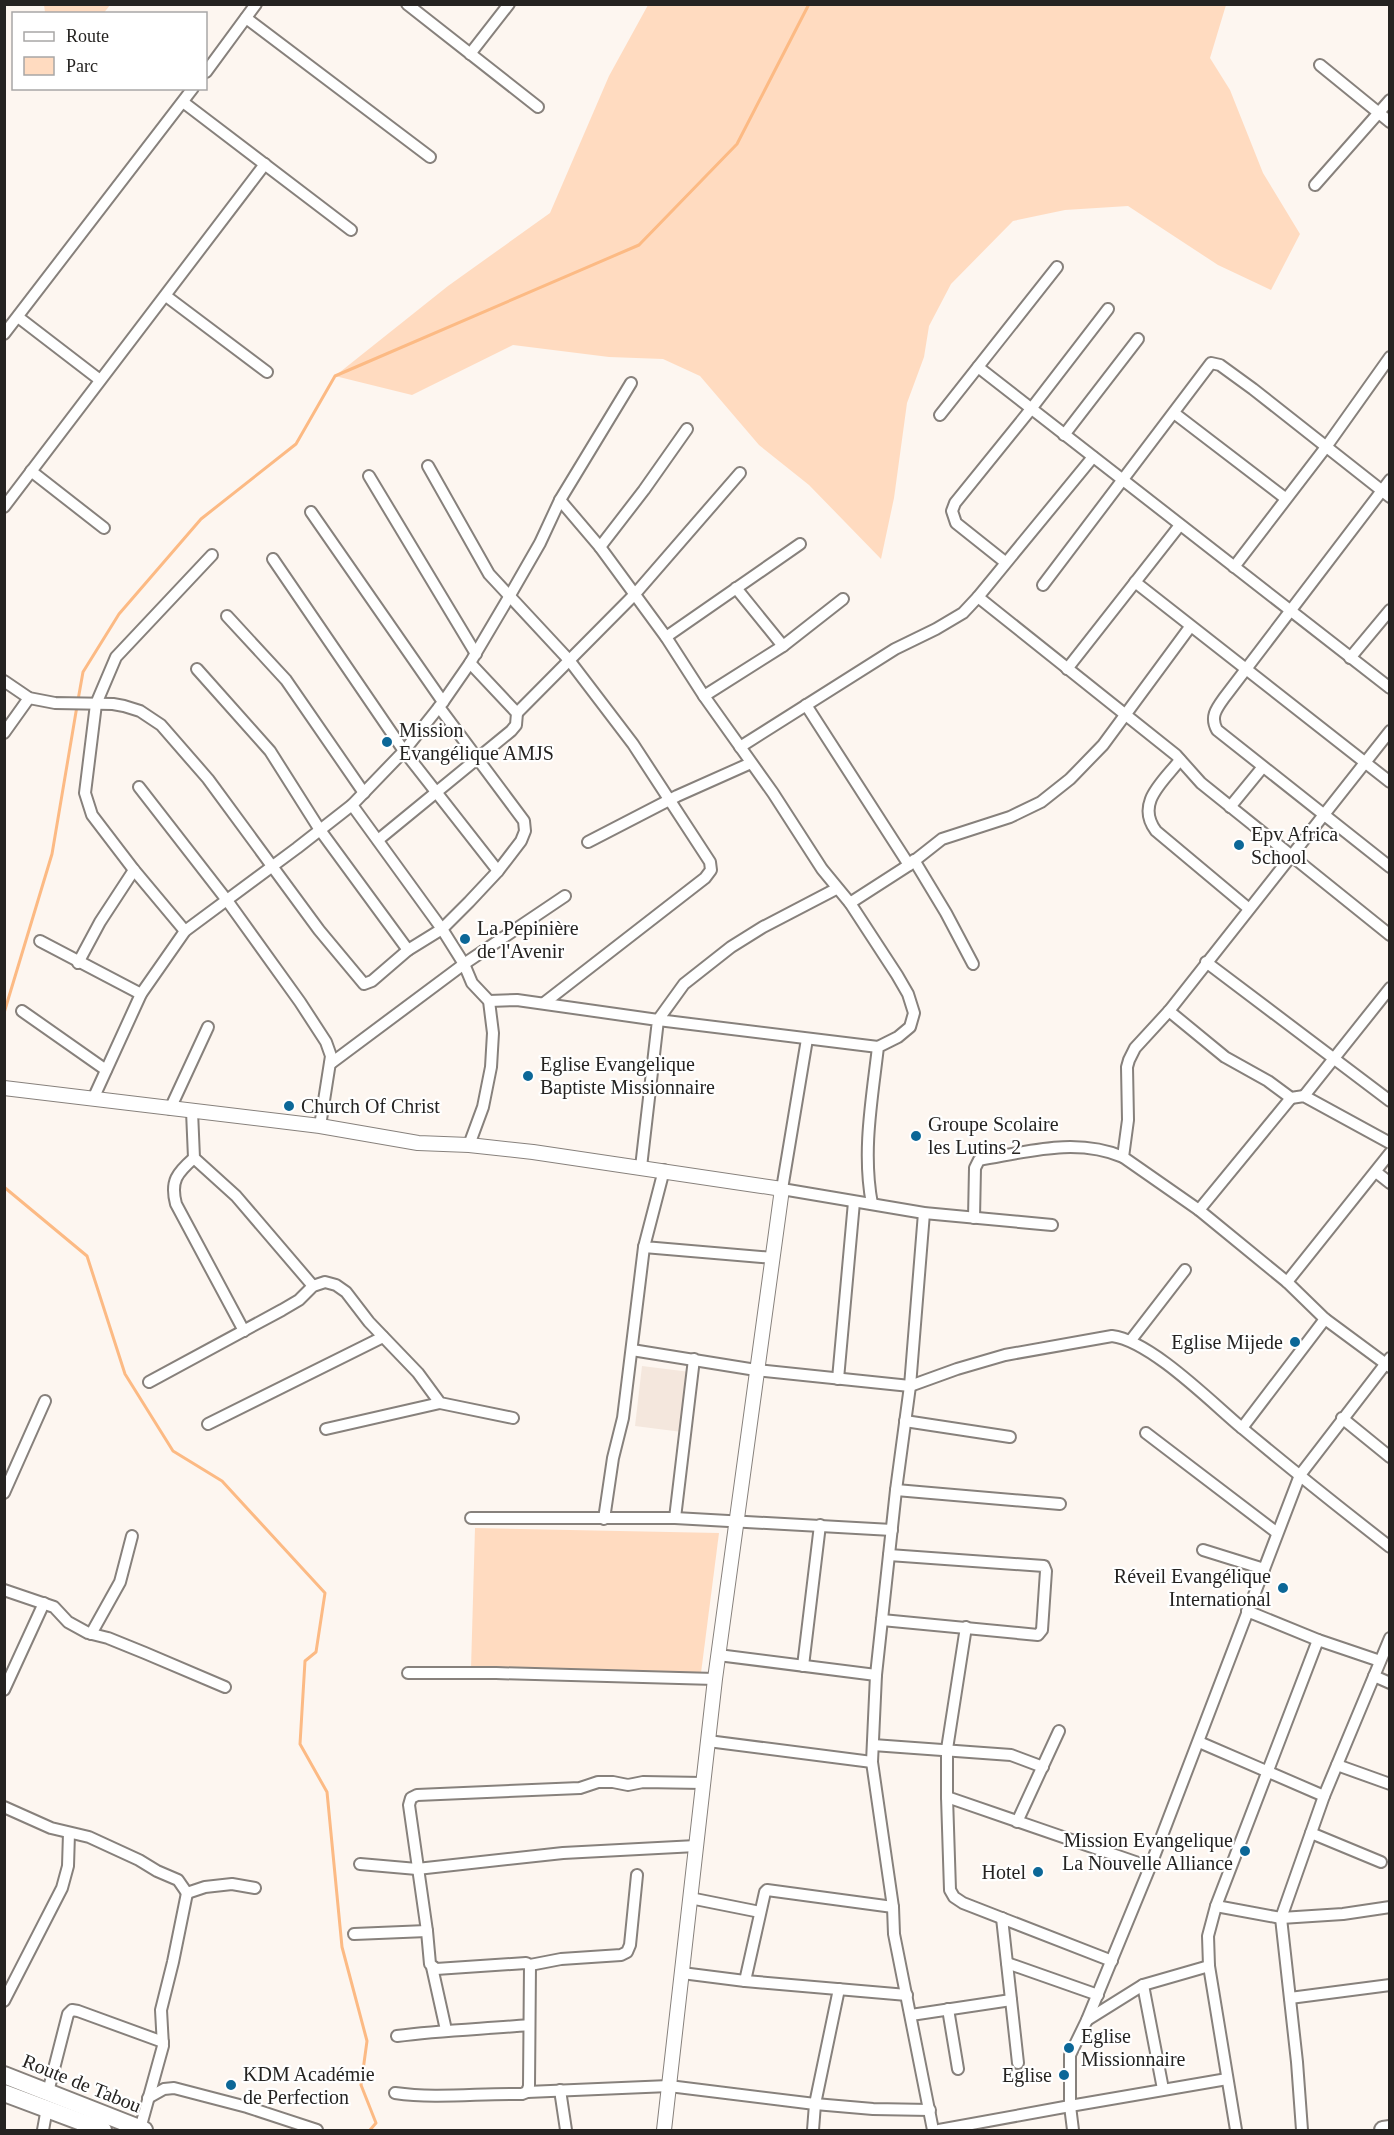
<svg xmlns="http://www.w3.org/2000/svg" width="1394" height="2135" font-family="Georgia,serif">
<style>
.built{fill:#f4e7dd}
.green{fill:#ffdbc0}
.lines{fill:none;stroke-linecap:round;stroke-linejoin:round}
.stream{stroke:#fcba84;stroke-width:3}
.minor-casing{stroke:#87817c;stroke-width:14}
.tertiary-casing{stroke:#87817c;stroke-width:16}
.primary-casing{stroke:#87817c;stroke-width:20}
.minor{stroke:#fff;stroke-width:10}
.tertiary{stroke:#fff;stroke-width:14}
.primary{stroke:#fff;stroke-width:16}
.poi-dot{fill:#0c6797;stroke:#fff;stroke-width:2}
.labels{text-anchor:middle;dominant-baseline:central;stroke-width:4.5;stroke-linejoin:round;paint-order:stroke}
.poi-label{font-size:20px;fill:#252321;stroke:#fff;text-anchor:start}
.street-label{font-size:20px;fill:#252321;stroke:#fff}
</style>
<rect width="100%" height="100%" fill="#fdf6f0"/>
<polygon class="built" points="642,1366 690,1372 682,1432 635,1426"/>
<g class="green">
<polygon points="44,5 44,4 110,5 103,14 47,13 45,12"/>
<polygon points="648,5 1226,5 1210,58 1230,90 1263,173 1300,234 1271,290 1218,265 1128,206 1065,210 1013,221 951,284 929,326 924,357 907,403 894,498 881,559 809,485 759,445 700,376 663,359 609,357 513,345 412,395 335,376 448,286 550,213 609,76"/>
<polygon points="475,1528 719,1533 701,1673 471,1669"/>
</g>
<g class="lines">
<g class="stream">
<polyline points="78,700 83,672 119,614 201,519 296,444 335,376 639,245 737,144 809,4"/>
<polyline points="4,1013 52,854 77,706"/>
<polyline points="4,1187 87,1256 125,1374 173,1451 222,1481 325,1593 316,1652 305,1661 300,1744 327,1792 342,1947 367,2041 361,2085 376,2123 370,2130"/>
</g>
<g class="minor-casing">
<g id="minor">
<polyline points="407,4 538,107"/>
<polyline points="246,18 430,157"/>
<polyline points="470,54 509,4"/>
<polyline points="1320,65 1390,122"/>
<polyline points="206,72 256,4"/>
<polyline points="183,102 351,230"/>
<polyline points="1315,185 1390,100"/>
<polyline points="166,296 267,372"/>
<polyline points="18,317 100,380"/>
<polyline points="4,334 193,88"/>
<polyline points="978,367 1390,688"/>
<polyline points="1174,413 1285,498"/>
<polyline points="940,415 1057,267"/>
<polyline points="1064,435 1138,339"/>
<polyline points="1093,457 978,597 1176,755 1201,783 1390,935"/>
<polyline points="428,466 489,574 569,660 633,744 710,862 711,870 705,878 544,1003"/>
<polyline points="31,471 104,528"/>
<polyline points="369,476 476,654"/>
<path d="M1390,480L1224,698C1216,709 1210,717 1217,730L1390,867"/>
<path d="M560,500L600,547L666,637L704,696L773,793L822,869L850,903L897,975L908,994L914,1013L910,1027L898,1037L878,1047C872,1099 862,1152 872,1204"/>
<polyline points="4,507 265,164"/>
<polyline points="311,512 443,702"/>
<polyline points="600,547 644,490 687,429"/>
<polyline points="273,559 404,751 498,871"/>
<polyline points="1005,562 956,523 952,511 955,503 1031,409 1108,309"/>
<polyline points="1234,567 1326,447 1390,357"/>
<polyline points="1135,582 1390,782"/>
<polyline points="1043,585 1211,363 1220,365 1253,389 1390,497"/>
<polyline points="736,588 783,646 843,599"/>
<polyline points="227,616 286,680 364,793"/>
<polyline points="666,637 800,544"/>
<polyline points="1350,658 1390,610"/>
<polyline points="197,669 270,751 320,830 408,950"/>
<polyline points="1067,669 1180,525"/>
<polyline points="4,681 29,698 55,703 113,704 124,706 140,711 161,725 208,779 319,930 364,984 372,981 408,950 442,929 469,902 498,871 521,841 525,831 524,821 439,707"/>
<polyline points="704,696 783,646"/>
<polyline points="806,705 909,865"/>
<polyline points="517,713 635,594 740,473"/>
<polyline points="1390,731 1169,1011 1135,1048 1129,1060 1127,1067 1128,1120 1123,1157 1199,1210 1287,1282 1325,1319 1390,1367"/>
<polyline points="4,733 29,698"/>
<polyline points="740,747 895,649 936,629 963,613 978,597"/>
<path d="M1180,760C1163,782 1135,803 1156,831L1248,908"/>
<polyline points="139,787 226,899 300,1002 326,1042 331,1056 320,1126"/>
<polyline points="352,805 442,929 464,964 472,983 489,1001 493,1033 491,1067 483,1107 469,1145"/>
<polyline points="1230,807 1262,768"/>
<polyline points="378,840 511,731 516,725 517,713 470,663"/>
<polyline points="588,842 677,796 751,763"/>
<polyline points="914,860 946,913 973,964"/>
<polyline points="836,889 763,927 731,947 684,984 658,1020 878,1047"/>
<polyline points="850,903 909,865 942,839 1010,817 1041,802 1070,779 1103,745 1190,627"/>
<polyline points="185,931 134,870 92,815 85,793 96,704 116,657 212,555"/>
<polyline points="40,941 141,994"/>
<polyline points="1206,962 1390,1101"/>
<polyline points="78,963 100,922 134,870"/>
<polyline points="489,1001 517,1000 658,1020 641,1167"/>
<polyline points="22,1011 106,1070"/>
<polyline points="1169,1011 1225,1057 1268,1081 1291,1098 1304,1096 1390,1143"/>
<polyline points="807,1039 782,1189 924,1213 1052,1225"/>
<polyline points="330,1064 464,964 565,896"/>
<polyline points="1304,1096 1390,988"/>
<polyline points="93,1099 141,994 185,931 297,848 352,805 404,751 443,702 470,663 509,597 540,543 560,500 631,383"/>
<polyline points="170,1109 208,1027"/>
<polyline points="192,1111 194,1158 236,1196 313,1286"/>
<path d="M194,1158C177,1173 170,1181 176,1204L244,1331"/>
<polyline points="664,1170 644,1247 773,1258"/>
<polyline points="1376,1172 1390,1183"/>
<polyline points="1199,1210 1291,1098"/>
<polyline points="924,1213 910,1386 896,1490 876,1675 872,1762 893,1907 894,1934 933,2130"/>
<path d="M974,1218L975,1168L979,1160C1027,1152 1076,1137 1123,1157"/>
<polyline points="1287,1282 1390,1153"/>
<polyline points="1131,1340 1185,1270"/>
<path d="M632,1350L756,1370L910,1386L957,1369L1005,1355L1112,1336C1151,1341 1211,1402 1242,1428C1291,1469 1340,1508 1390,1547"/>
<polyline points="838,1379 854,1202"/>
<polyline points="149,1382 282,1310 299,1300 313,1286 325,1282 336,1285 346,1292 369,1322 418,1373 440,1403 513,1418"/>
<polyline points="1342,1418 1390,1457"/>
<polyline points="905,1421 1010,1437"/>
<polyline points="208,1424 383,1337"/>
<polyline points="1242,1428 1325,1319"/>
<polyline points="326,1429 440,1403"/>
<polyline points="1146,1433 1276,1532"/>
<polyline points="896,1490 1060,1504"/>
<polyline points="4,1493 45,1401"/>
<polyline points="471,1518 675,1518 892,1530"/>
<polyline points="675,1518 694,1359"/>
<polyline points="604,1519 613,1458 623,1418 644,1247"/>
<polyline points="1203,1550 1264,1569"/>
<polyline points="4,1590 54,1607 68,1622 88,1633 108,1638 145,1653 225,1687"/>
<polyline points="1247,1611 1318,1640 1380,1661"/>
<polyline points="882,1620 1038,1635 1042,1630 1046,1571 1044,1566 889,1555"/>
<polyline points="966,1627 947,1749 947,1797 1150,1867"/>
<polyline points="91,1634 120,1582 132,1536"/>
<polyline points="718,1655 876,1675"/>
<polyline points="803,1666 820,1525"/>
<polyline points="408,1673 496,1673 715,1679"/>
<polyline points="1374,1676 1390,1683"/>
<polyline points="4,1690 44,1603"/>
<polyline points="708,1741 872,1762"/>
<polyline points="1199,1742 1324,1796"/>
<polyline points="873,1745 1011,1755 1043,1767"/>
<polyline points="1337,1765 1390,1784"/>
<polyline points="947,1797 950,1890 954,1897 963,1903 1112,1961"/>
<polyline points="4,1807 51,1828 89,1837 139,1860 157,1871 178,1880 187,1893 205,1887 232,1884 255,1888"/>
<polyline points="1017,1822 1059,1731"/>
<polyline points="1311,1833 1381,1862"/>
<polyline points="360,1864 417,1869 563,1853 696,1846"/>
<polyline points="637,1875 630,1945 627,1952 621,1955 561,1959 530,1965 526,1963 436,1969 430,1964 427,1931 409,1805 411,1798 417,1795 580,1788 598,1782 613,1782 628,1785 643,1782 703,1783"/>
<polyline points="690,1898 760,1912"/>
<polyline points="1216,1906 1281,1918 1343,1914 1390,1907"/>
<polyline points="1002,1918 1018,2063"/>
<polyline points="354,1934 427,1931"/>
<polyline points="1007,1963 1098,1995"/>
<polyline points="432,1967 446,2030"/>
<polyline points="682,1973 745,1981 907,1995"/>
<polyline points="745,1981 765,1892 767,1890 893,1907"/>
<polyline points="1143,1985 1163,2089"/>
<polyline points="1290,1998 1390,1985"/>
<polyline points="4,2001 62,1888 68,1866 69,1833"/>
<polyline points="948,2009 958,2069"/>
<polyline points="911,2015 1011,2000"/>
<polyline points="1087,2020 1143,1985 1209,1966"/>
<path d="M397,2036C441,2030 485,2029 529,2025"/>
<polyline points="560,2090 566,2130"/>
<polyline points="48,2092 68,2014 72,2010 78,2011 163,2042"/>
<polyline points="527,2092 529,2086 530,1965"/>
<path d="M395,2093C437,2099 480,2093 522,2094L527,2092L669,2086L815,2104L873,2109L930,2110"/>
<polyline points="148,2098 164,2089 174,2088 247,2107 317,2130"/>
<polyline points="140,2129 163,2046 161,2010 173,1962 187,1893"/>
<polyline points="43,2130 47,2108"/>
<polyline points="813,2130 815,2104 839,1989"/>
<polyline points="939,2130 1070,2106 1227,2079"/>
<polyline points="1073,2130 1070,2106 1070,2055 1087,2020 1150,1867 1300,1475 1390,1358"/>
<polyline points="1236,2130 1209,1966 1208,1936 1216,1906 1318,1640"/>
<polyline points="1302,2130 1297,2062 1281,1918 1324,1796 1390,1638"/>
</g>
</g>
<g class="tertiary-casing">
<polyline id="tertiary" points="4,1088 320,1126 418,1143 469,1145 533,1152 782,1189 715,1679 664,2130"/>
</g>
<g class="primary-casing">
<g id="primary">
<polyline points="4,2075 144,2130"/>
<polyline points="4,2093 103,2130"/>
<polyline points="1383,2130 1390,2129"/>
</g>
</g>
<use href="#minor" class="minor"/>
<use href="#tertiary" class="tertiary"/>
<use href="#primary" class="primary"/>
</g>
<g class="poi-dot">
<circle cx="387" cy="742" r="6"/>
<circle cx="1239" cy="845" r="6"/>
<circle cx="465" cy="939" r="6"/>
<circle cx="528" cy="1076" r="6"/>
<circle cx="289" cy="1106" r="6"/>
<circle cx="916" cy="1136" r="6"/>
<circle cx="1295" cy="1342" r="6"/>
<circle cx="1283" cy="1588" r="6"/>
<circle cx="1245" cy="1851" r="6"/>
<circle cx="1038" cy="1872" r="6"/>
<circle cx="1069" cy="2048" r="6"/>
<circle cx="1064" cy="2075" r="6"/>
<circle cx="231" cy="2085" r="6"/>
</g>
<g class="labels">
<g class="poi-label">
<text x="399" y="730">Mission<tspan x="399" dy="23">Evangélique AMJS</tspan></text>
<text x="1251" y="834">Epv Africa<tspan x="1251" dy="23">School</tspan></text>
<text x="477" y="928">La Pepinière<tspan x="477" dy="23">de l'Avenir</tspan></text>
<text x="540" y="1064">Eglise Evangelique<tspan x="540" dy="23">Baptiste Missionnaire</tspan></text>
<text x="301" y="1106">Church Of Christ</text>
<text x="928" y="1124">Groupe Scolaire<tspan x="928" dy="23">les Lutins 2</tspan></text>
<text x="1283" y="1342" text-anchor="end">Eglise Mijede</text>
<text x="1271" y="1576" text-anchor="end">Réveil Evangélique<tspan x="1271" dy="23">International</tspan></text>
<text x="1233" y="1840" text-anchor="end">Mission Evangelique<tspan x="1233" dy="23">La Nouvelle Alliance</tspan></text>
<text x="1026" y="1872" text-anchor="end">Hotel</text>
<text x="1081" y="2036">Eglise<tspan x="1081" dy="23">Missionnaire</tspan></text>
<text x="243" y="2074">KDM Académie<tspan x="243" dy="23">de Perfection</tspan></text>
<text x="1052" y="2075" text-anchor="end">Eglise</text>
</g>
<g class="street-label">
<text transform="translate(82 2083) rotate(22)">Route de Tabou</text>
</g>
</g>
<rect width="1394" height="2135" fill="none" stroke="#252321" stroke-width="12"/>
<rect x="12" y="12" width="195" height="78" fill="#ffffff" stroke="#a8a7a6" stroke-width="1.5"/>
<rect x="24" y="32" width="30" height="9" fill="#ffffff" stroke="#a8a7a6" stroke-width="1.5"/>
<text x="66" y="42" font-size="18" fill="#252321">Route</text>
<rect x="24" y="57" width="30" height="18" fill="#ffdbc0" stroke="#a8a7a6" stroke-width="1.5"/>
<text x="66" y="72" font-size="18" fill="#252321">Parc</text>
</svg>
